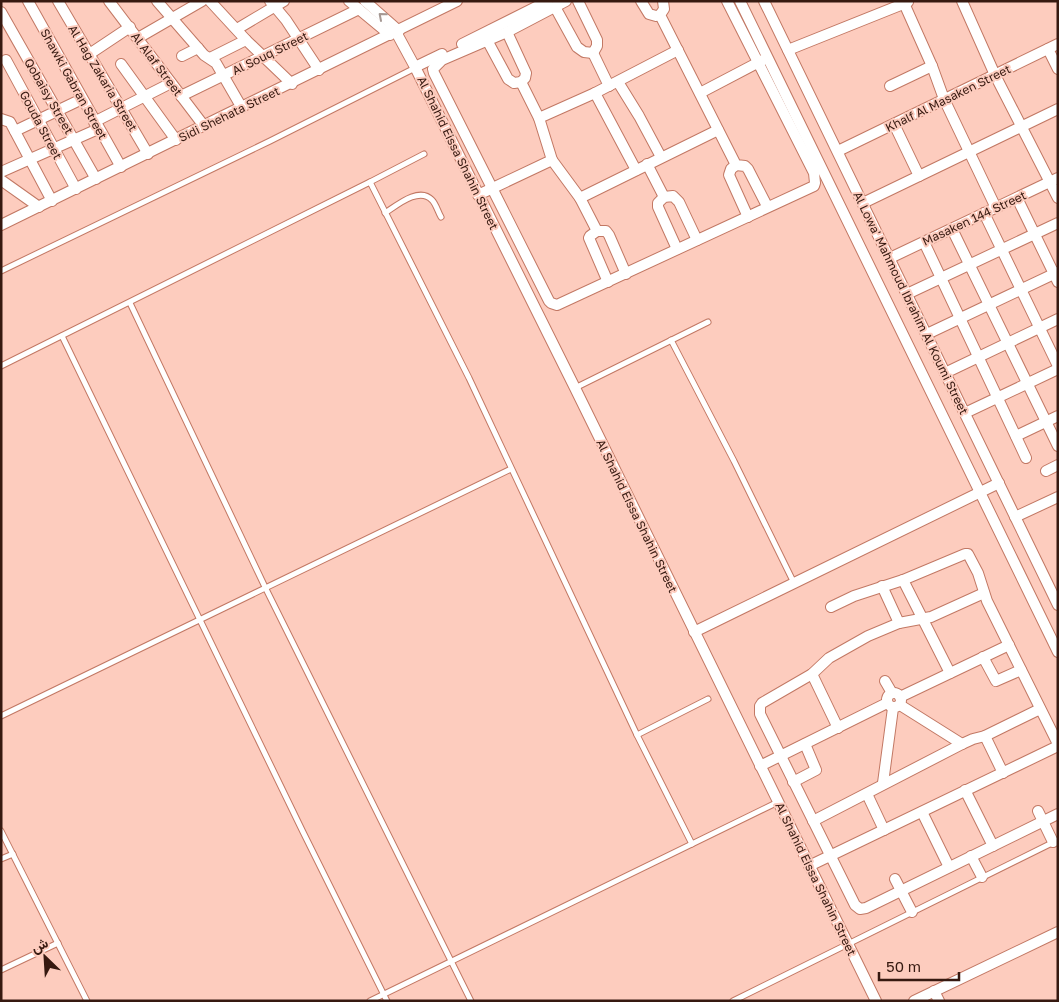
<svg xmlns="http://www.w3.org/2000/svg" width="1059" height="1002" font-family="'Golos Text',Vazirmatn,sans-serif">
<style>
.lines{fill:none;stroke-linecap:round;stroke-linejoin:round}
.service-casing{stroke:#c27864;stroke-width:7}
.minor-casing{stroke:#c27864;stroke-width:12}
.service{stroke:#fff;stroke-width:5}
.minor{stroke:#fff;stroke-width:10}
.oneway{stroke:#a59893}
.labels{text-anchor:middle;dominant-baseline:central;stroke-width:4;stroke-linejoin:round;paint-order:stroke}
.street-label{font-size:12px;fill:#361910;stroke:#fdccbe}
</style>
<rect width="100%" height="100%" fill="#fdccbe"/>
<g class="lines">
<g class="service-casing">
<g id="service">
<polyline points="370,182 424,154"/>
<path d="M385,213C396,206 419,186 432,200C436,204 438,212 441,217"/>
<polyline points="1,271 270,141 415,68"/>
<polyline points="130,303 265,587 471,1001"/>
<polyline points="62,336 303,832 387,1001"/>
<polyline points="671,340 734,461 794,583"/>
<polyline points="1,366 370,182 469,378 637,735 692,844"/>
<polyline points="575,388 708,322"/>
<polyline points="1,716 511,469"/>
<polyline points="637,735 708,699"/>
<polyline points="1,831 87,1001"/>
<polyline points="1,859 13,854"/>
<polyline points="1,970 58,943"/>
<polyline points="370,1001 778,802"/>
<polyline points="733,1001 1058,840"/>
</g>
</g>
<g class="minor-casing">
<g id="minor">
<polyline points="28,1 121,167"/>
<polyline points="58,1 148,154"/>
<polyline points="109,1 204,126"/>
<polyline points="157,1 204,55 216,63 242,108"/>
<polyline points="210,1 246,40 292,84"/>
<polyline points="270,1 286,20 319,70"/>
<polyline points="349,1 390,35"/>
<polyline points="365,1 399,31"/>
<polyline points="566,1 507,32 442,60 433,69 434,73 549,301 551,303 557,305 814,186 815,183 814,173 727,1"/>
<polyline points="641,1 649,14 656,16 660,15"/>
<polyline points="663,1 664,9 660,15 736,165 745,166 748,169 767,206"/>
<polyline points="740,1 1058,652"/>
<polyline points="764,1 1058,605"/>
<polyline points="903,1 932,66 944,99 996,208"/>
<polyline points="962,1 995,75 1058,198"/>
<polyline points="555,7 577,47 584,52 593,53 597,46 597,40 578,1"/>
<polyline points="1,12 96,179"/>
<polyline points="237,29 284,1"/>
<polyline points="396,32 415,67 575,388 876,1001"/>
<polyline points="138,38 202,1"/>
<polyline points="487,40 508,79 514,83 521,82 525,78 526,73 507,32"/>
<polyline points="462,44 548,1"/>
<polyline points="1048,49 1058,69"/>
<polyline points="788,50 908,2"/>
<polyline points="593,53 609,86"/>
<polyline points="88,55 130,27"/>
<polyline points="182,56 198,48"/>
<polyline points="210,58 246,40"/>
<polyline points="6,60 76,189"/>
<polyline points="121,64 176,140"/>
<polyline points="415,67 442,54"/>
<polyline points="618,82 639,116 661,157"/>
<polyline points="890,86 932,66"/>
<polyline points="595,93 636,170"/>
<polyline points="700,93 763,60"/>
<polyline points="181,96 359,9"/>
<polyline points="539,118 595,93 678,50"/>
<polyline points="1,119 10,122 52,201"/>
<polyline points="94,122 171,83"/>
<polyline points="894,124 919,176"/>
<polyline points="15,131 82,99"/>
<polyline points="838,151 1058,44"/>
<polyline points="552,160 580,198 597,231"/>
<polyline points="647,164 664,197"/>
<polyline points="736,165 731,169 729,175 748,217"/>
<polyline points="1,172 98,129"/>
<polyline points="1,180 39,207"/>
<polyline points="478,195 552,160 539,118 521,82"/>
<polyline points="580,198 718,130"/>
<polyline points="1017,198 1058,282"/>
<polyline points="863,203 1058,109"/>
<polyline points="984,213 1058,366"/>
<polyline points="1,225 457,1"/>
<polyline points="952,229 1058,446"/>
<polyline points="924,242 1026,458"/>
<polyline points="677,249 658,207 658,203 664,197 673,196 679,202 697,240"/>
<polyline points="890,258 1058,178"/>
<polyline points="608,282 589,238 590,236 597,231 606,231 609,235 626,274"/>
<polyline points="907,294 1058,223"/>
<polyline points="927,334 1058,272"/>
<polyline points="945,373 1058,319"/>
<polyline points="965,413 1058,369"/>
<polyline points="1016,436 1058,416"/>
<polyline points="1046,471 1058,465"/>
<polyline points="1015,517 1058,497"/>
<polyline points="903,580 950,673"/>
<polyline points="882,586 899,623"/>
<polyline points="984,593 931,617 899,623 868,636 829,658 812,674 762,703 760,706 760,714 855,905 860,909 866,908 1058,814"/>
<polyline points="831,607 854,596 903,580 965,554 968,554 978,573 987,601 1058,744"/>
<polyline points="694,632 999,483"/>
<polyline points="983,657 996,681 1021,670"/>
<polyline points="812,674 838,728"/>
<polyline points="885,681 892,693"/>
<circle cx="894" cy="700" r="7"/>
<polyline points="900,697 1009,645"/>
<polyline points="900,705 962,744"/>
<polyline points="985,736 1003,773"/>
<polyline points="760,766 887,703"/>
<polyline points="793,782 816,770 805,744"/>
<polyline points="883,783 893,708"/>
<polyline points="965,790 993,846"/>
<polyline points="867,794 884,830"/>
<polyline points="1038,811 1053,842"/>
<polyline points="922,812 949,867"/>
<polyline points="813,821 962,744 973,739 985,736 1040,709"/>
<polyline points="971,856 982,877"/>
<polyline points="809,866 1058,746"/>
<polyline points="895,879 912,912"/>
<polyline points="934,991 939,1001"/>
<polyline points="914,1001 1058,932"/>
</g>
</g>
<use href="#service" class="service"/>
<use href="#minor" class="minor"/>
</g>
<defs><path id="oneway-chevron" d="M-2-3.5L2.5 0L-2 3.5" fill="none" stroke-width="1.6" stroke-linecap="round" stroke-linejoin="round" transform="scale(1.25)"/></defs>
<use class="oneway" href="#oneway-chevron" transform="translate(382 16) rotate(-139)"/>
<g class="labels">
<g class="street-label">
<text transform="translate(270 53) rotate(-26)">Al Souq Street</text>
<text transform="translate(157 64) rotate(53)">Al Alaf Street</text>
<text transform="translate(103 78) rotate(59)">Al Hag Zakaria Street</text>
<text transform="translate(74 84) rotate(61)">Shawki Gabran Street</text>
<text transform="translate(49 96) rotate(60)">Qobaisy Street</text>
<text transform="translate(948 98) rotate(-26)">Khalf Al Masaken Street</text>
<text transform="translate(229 114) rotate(-26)">Sidi Shehata Street</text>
<text transform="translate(41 125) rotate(62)">Gouda Street</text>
<text transform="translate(458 153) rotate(64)">Al Shahid Eissa Shahin Street</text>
<text transform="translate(974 218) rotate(-25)">Masaken 144 Street</text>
<text transform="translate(911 303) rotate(64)">Al Lowa' Mahmoud Ibrahim Al Koumi Street</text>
<text transform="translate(637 516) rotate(64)">Al Shahid Eissa Shahin Street</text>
<text transform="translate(816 879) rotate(64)">Al Shahid Eissa Shahin Street</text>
</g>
</g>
<rect width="1059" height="1002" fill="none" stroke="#361910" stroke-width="5"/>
<g transform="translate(45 957) rotate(335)" stroke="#fdccbe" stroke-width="4" paint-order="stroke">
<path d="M0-4L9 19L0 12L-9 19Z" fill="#361910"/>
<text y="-8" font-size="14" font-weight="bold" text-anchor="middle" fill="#361910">ش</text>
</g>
<path d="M879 972v8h80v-8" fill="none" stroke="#361910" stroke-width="2.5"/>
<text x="886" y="972" font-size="15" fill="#361910" stroke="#fdccbe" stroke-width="4" paint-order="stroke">50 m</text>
</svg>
